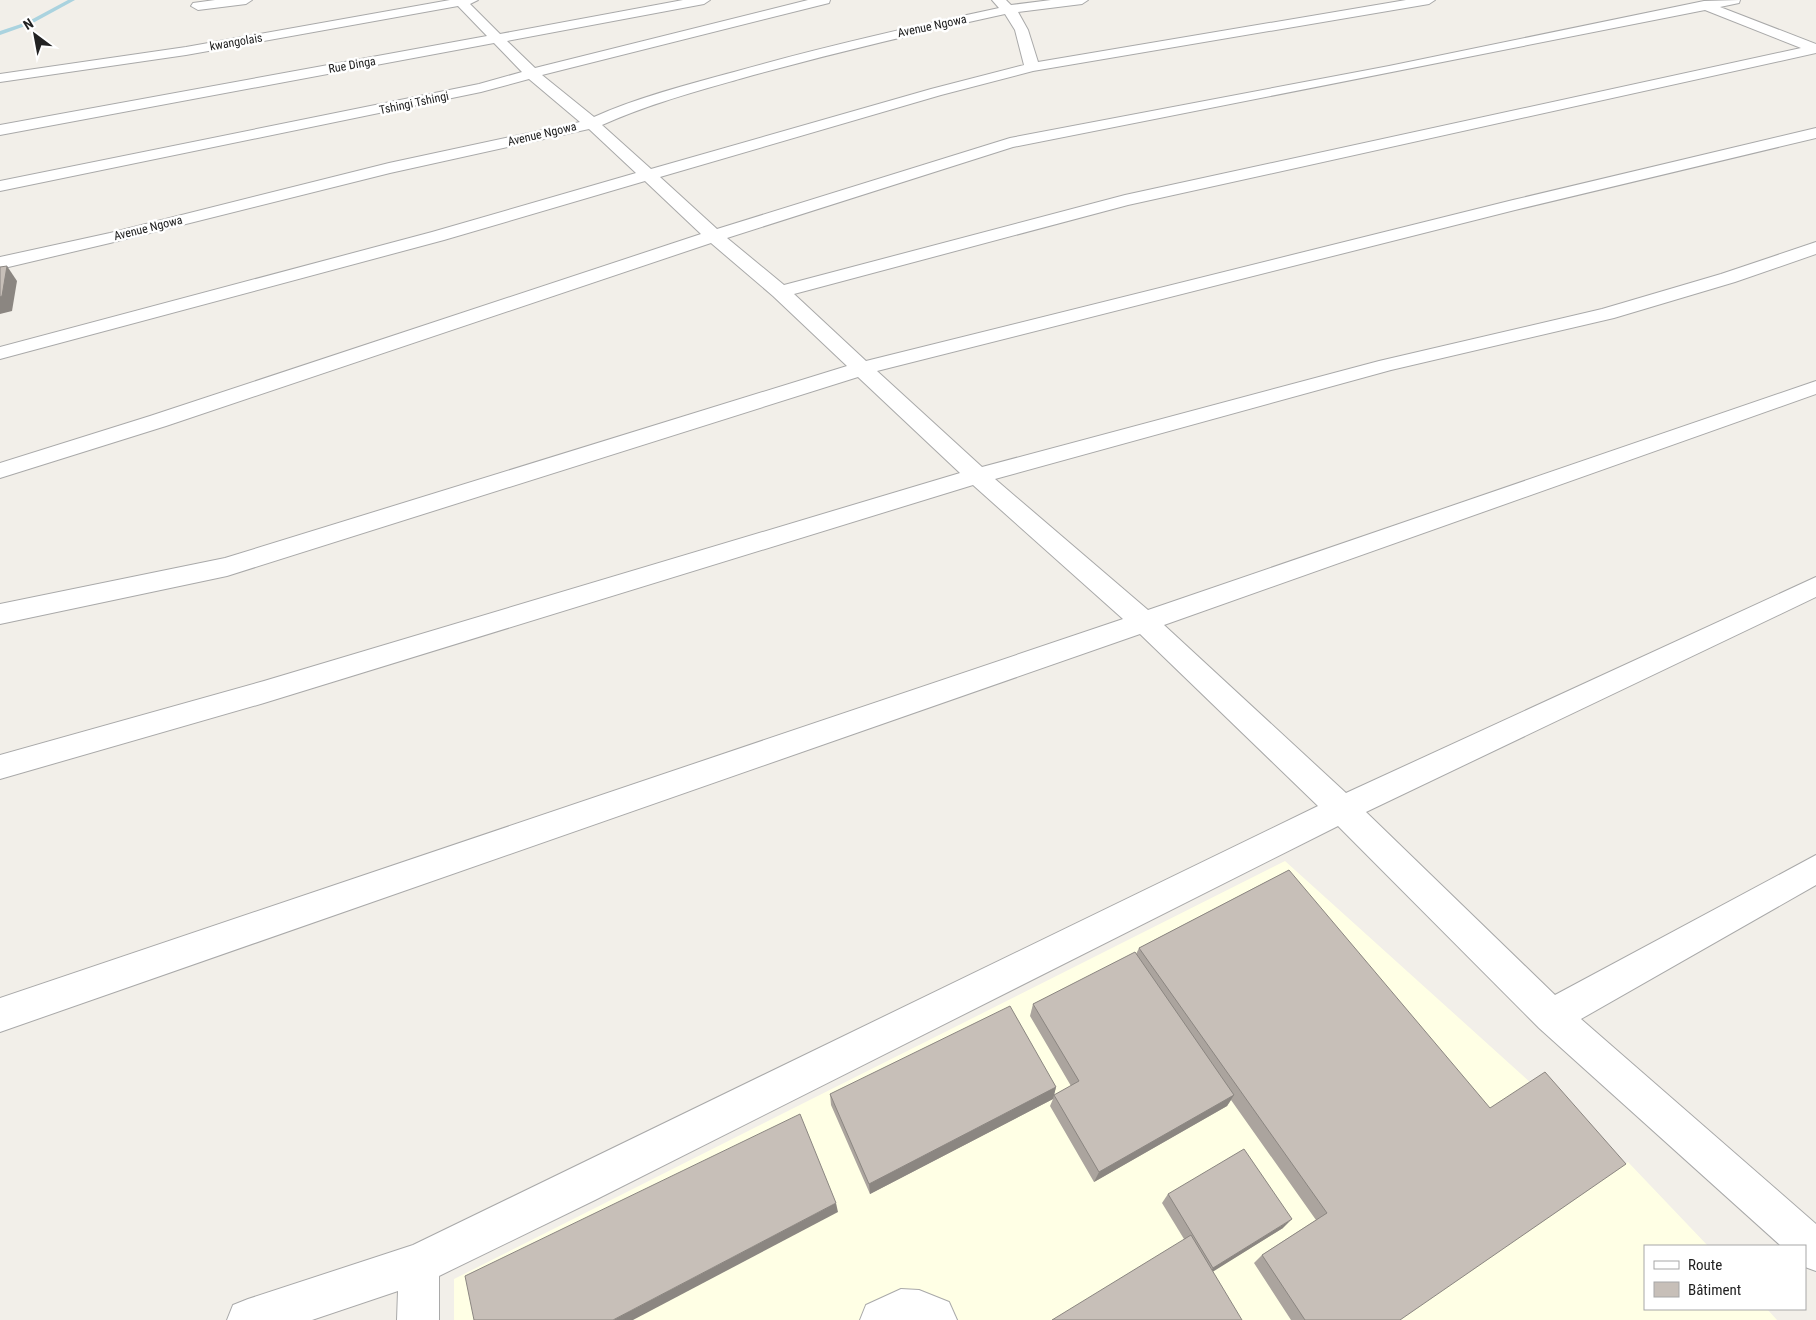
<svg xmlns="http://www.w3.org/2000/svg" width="1816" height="1320" font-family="'Roboto Condensed',sans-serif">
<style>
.education{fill:#ffffe5}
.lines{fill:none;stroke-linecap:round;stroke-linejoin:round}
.stream{fill:#aad3df;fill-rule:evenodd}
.minor-casing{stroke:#a9a9a9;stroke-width:2}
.minor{fill:#fff;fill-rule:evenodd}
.wall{fill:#aba49e}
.shaded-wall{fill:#8b8681}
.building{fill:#c7bfb8;stroke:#8b8681}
.labels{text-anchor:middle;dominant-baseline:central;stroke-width:5;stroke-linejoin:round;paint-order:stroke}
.far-street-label{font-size:12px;fill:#222;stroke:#fff}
</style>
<rect width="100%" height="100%" fill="#f2efe9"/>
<polygon class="education" points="1285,861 1531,1083 1610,1174 1628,1162 1708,1246 1645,1246 1645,1309 1767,1309 1777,1320 454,1320 454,1279"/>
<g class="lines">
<polygon class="stream" points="68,0 75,0 31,24 0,35 0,31 27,22"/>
<g class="minor-casing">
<g id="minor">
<polygon points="215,0 252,0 246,4 198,10 191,6 193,3"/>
<path d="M450,0H478L470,4L500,34L683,0H710L704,4L507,41L535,68L808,0H830L829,3L542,75L594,117C639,97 686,85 734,72C822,47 910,27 999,8L992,0H1006L1011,5L1051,0H1088L1082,4L1018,12L1028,30L1038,62L1406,0H1435L1429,4L1033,71L941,95L660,177L717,229L1010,138L1389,66L1704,1L1740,0L1739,3L1720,7L1816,44V53L1128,205L794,294L866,361L1513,200L1816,128V138L1515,210L877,371L982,467L1379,361L1602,309L1721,274L1816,242V254L1735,282L1614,318L1391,370L995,479L1148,610L1816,381V394L1164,625L1346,793L1816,577V597L1366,812L1555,995L1816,855V885L1581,1019L1816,1224V1271L1805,1267V1246H1781L1539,1028L1338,826L595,1200L439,1276V1320H397L398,1291L312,1320H227L233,1305L248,1299L413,1245L1318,806L1140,634L0,1032V998L1123,619L973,485L264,703L0,779V755L264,681L960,473L858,377L227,576L0,624V604L225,558L847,366L773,296L711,243L166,426L0,478V463L150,416L701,234L645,181L444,240L0,359V347L432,232L636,173L589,129L390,173L110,243L0,269V257L110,233L389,163L580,122L529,79L481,92L0,191V181L479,84L522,72L494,43L0,135V125L487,36L458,6L186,55L0,82V74L186,47ZM1705,10L1801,48L1125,195L784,285L727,238L1013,147ZM1005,14L1015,30L1024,65L931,89L651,169L602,125C649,104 694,92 743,78C830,54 917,33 1005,14Z"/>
<polygon points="901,1289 919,1290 949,1302 957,1320 860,1320 866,1305"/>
</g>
</g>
<use href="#minor" class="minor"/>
</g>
<g class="wall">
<polygon points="1289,870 1400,1320 1291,1320 1254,1263 1262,1255 1316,1220 1231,1100 1227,1106 1094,1182 1050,1106 1053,1099 870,1194 831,1105 830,1094 1056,1087 1054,1095 1071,1086 1030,1016 1033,1004 1136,954 1139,948"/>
<polygon points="1168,1194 1283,1228 1213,1271 1184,1239 1162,1203"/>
</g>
<g class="shaded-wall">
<polygon points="7,266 17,281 12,311 0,314 0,297"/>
<polygon points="1056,1087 1053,1099 870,1194 869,1184"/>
<polygon points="1234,1095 1227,1106 1094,1182 1099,1172"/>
<polygon points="836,1203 838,1212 633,1320 613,1320"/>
<polygon points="1292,1219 1283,1228 1206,1276 1213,1268"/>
</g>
<g class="building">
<polygon points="7,266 2,296 0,297 0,267"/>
<polygon points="1289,870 1490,1108 1545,1072 1626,1164 1400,1320 1305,1320 1262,1255 1327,1213 1139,948"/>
<polygon points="1135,952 1234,1095 1099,1172 1054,1095 1079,1081 1033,1004"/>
<polygon points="1010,1006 1056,1087 869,1184 830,1094"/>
<polygon points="800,1114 836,1203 613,1320 474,1320 465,1276"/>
<polygon points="1244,1149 1292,1219 1213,1268 1168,1194"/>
<polygon points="1191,1235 1242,1320 1052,1320"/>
</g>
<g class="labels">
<g class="far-street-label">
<text transform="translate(932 26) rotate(-12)">Avenue Ngowa</text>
<text transform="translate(236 42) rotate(-10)">kwangolais</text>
<text transform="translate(352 65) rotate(-10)">Rue Dinga</text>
<text transform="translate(414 103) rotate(-12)">Tshingi Tshingi</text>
<text transform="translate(542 134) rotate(-13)">Avenue Ngowa</text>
<text transform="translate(148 228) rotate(-14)">Avenue Ngowa</text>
</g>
</g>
<rect x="1644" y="1245" width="162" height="65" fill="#ffffff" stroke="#a7a7a7"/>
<rect x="1654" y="1261" width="25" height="8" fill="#ffffff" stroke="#a7a7a7"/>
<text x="1688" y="1270" font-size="15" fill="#222222">Route</text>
<rect x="1654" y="1282" width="25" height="15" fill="#c7bfb8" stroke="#a7a7a7"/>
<text x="1688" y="1295" font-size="15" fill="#222222">Bâtiment</text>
<g transform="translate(35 35) rotate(328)" stroke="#ffffff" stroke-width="4" paint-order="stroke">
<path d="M0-4L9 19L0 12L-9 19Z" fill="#222222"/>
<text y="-8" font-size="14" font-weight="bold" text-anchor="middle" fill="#222222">N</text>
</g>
</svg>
